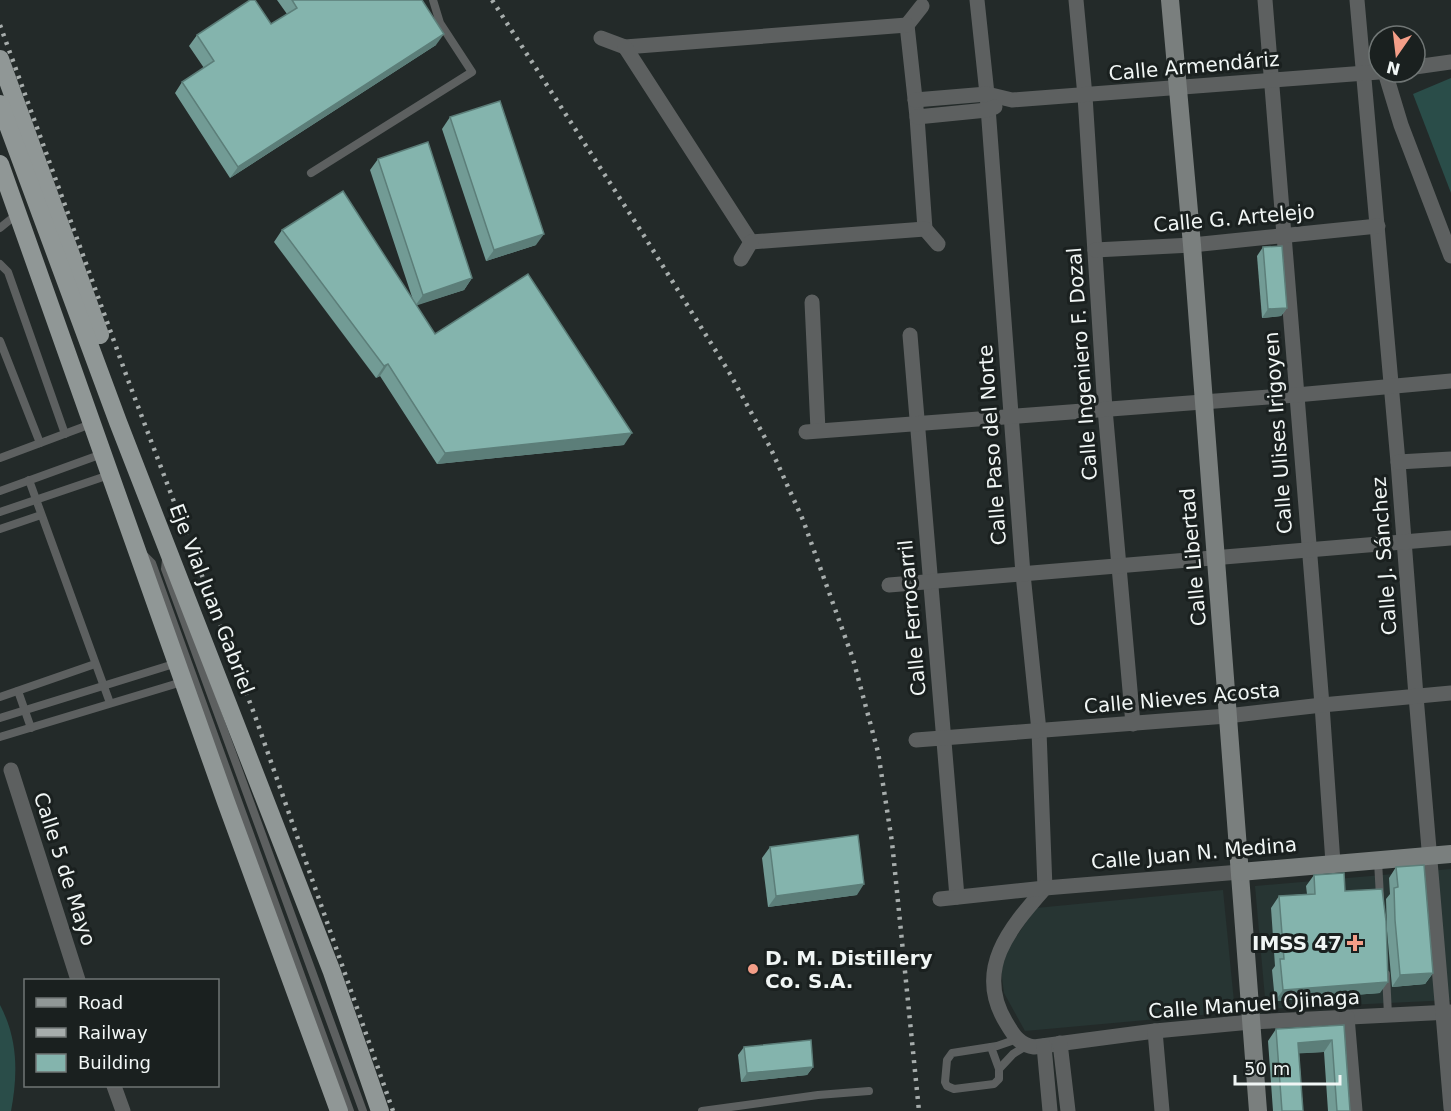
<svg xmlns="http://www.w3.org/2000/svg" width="1451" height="1111" font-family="'DejaVu Sans',sans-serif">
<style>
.built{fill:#273533}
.green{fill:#2a4d49}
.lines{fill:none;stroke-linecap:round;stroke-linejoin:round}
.lane{stroke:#5d6060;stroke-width:8}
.street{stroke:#5d6060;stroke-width:15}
.secondary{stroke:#7a7f7e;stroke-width:18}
.primary{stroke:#909796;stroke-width:18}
.rail{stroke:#a7adac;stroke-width:4.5;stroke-dasharray:3 6;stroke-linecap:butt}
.wall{fill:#729b95}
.shaded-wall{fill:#5c7e79}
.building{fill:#84b4ad;stroke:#5c7e79;stroke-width:1.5}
.poi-dot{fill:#f49e88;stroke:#1a201f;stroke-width:2}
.labels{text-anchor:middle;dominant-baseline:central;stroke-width:6;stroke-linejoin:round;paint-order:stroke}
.street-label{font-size:20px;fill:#f1f6f5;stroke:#1a201f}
.poi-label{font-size:20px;font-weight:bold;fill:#f1f6f5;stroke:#1a201f;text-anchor:end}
</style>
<rect width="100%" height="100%" fill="#232a29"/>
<g class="built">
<polygon points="1451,869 1451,1000 1266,1009 1255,886"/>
<polygon points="1223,890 1235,1012 1025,1031 1004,993 1001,970 1009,947 1036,908"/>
</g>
<g class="green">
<polygon points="1451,78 1451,193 1413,94"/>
<path d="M0,1005C18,1039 18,1074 11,1111H0Z"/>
</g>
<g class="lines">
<g class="lane">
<polyline points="311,173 472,72 440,23 433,0"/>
<polyline points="0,228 16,215"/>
<polyline points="0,264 8,272 65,434"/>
<polyline points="0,341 40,443"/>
<polyline points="0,458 91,424"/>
<polyline points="29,480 110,703"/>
<polyline points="0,491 102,454"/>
<polyline points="0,512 109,475"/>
<polyline points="0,529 41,515"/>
<polyline points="143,554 152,563 350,1111"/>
<polyline points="166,560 165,569 363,1111"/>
<polyline points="18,691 31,728"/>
<polyline points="0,697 95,664"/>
<polyline points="0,718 177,663"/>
<polyline points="0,737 182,682"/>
<polyline points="1378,861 1380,897"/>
<polyline points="1386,974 1388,1015"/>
<polyline points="1017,1039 997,1046 952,1053 947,1060 945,1082 947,1086 954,1089 994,1084 999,1079 999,1069 1013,1054 1026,1046"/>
<polyline points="991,1047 999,1069"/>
<polyline points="702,1111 818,1095 869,1091"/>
</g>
<g class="street">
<path d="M977,0L987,94L1023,574L1039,731L1045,888C1010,928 973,970 1007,1024C1014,1036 1020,1045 1034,1047L1155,1031L1251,1022L1451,1012"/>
<polyline points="1076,0 1085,96 1105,409 1133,724"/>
<polyline points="1265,0 1322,705 1333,863"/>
<polyline points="1357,0 1398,462 1416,696 1451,1108"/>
<polyline points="907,25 917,117 925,229"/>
<polyline points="907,25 922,6"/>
<polyline points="601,38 625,47 907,25"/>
<polyline points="625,47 751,242"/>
<polyline points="1415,67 1451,62"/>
<polyline points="1385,72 1401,125 1451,256"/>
<polyline points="915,100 987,94 1012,100 1379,72"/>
<polyline points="917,117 987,110 995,107"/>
<polyline points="925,229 938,244"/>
<polyline points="751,242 925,229"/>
<polyline points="1095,250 1192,245 1378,226"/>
<polyline points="741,259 751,242"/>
<polyline points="812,302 818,430"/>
<polyline points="910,335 957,897"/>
<polyline points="806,432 1296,395 1451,381"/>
<polyline points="1398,462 1451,459"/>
<polyline points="889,585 1451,538"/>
<polyline points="916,740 1227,716 1322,705 1451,693"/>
<polyline points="11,770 78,980"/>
<polyline points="940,899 1045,888 1240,872"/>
<polyline points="1347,1017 1355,1111"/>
<polyline points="1155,1031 1162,1111"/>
<polyline points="1060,1043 1068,1111"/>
<polyline points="1044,1046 1050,1111"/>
<polyline points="114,1086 123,1111"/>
</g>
<g class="secondary">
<polyline points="1170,0 1192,245 1258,1111"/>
<polyline points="1240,872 1451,854"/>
</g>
<g class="primary">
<polyline points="0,59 100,335"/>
<polyline points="0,104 118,422 332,972 380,1111"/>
<polyline points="0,164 226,802 339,1111"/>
</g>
<g class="rail">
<polyline points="492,0 641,231 729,372 770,447 803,520 853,659 878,752 892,842 919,1111"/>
<polyline points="0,25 128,380 255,716 393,1111"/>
</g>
</g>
<g class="wall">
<polygon points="277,0 422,0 436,45 230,178 175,93 182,82 204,68 189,46 197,35 271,24 287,14"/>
<polygon points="450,117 536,245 486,261 442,129"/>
<polygon points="378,159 472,278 464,290 416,305 435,334 624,445 437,464 380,376 376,378 274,242 282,230 413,300 370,170"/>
<polygon points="1263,247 1287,308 1281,316 1262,318 1257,256"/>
<polygon points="770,847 857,895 768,907 762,858"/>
<polygon points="1396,867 1433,973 1425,984 1392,987 1387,931 1386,899 1390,894 1389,878"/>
<polygon points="1314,875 1345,891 1380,993 1275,1001 1272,970 1275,966 1271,908 1279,896 1307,894 1306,886"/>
<polygon points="1344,1025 1350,1111 1328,1111 1324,1052 1299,1053 1303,1111 1273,1111 1268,1041 1276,1029"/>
<polygon points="744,1047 813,1067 807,1075 741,1082 738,1055"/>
</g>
<g class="shaded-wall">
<polygon points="444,34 436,45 230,178 238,167"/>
<polygon points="544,234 536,245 486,261 494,250"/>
<polygon points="472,278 464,290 415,306 423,295"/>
<polygon points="1287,308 1281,316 1262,318 1268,309"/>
<polygon points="388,364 380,376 376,378 384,366"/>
<polygon points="632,433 624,445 437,464 445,453"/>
<polygon points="864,884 857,895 768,907 776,896"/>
<polygon points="1433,973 1425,984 1392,987 1400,975"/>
<polygon points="1388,982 1380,993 1275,1001 1283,990"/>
<polygon points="1332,1040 1324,1052 1290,1054 1298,1043"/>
<polygon points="813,1067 807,1075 741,1082 747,1073"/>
</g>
<g class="building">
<polygon points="250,0 255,0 271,24 297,8 292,0 422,0 444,34 238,167 182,82 214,61 197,35"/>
<polygon points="500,101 544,234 494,250 450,117"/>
<polygon points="428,142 472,278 423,295 378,159"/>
<polygon points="343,191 435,334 528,274 632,433 445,453 388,364 384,366 282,230"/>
<polygon points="1282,246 1287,308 1268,309 1263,247"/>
<polygon points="858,835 864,884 776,896 770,847"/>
<polygon points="1424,865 1433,973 1400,975 1395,920 1394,888 1398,887 1396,867"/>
<polygon points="1344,873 1345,891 1382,889 1386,921 1388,982 1283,990 1280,959 1284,959 1279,896 1315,894 1314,875"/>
<polygon points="1344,1025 1350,1111 1337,1111 1332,1040 1298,1043 1303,1111 1282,1111 1276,1029"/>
<polygon points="811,1040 813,1067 747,1073 744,1047"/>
</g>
<g class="poi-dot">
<path d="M1352 934h6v6h6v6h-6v6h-6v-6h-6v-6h6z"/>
<circle cx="753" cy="969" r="6"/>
</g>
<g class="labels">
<g class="street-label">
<text transform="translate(1194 66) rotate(-5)">Calle Armendáriz</text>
<text transform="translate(1234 218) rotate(-5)">Calle G. Artelejo</text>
<text transform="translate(1082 364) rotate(-94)">Calle Ingeniero F. Dozal</text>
<text transform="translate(1278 433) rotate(-94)">Calle Ulises Irigoyen</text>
<text transform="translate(992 445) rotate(-94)">Calle Paso del Norte</text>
<text transform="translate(1384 556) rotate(-94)">Calle J. Sánchez</text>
<text transform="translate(1193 557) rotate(-95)">Calle Libertad</text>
<text transform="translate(212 599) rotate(69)">Eje Vial Juan Gabriel</text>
<text transform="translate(912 618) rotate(-95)">Calle Ferrocarril</text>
<text transform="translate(1182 698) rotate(-5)">Calle Nieves Acosta</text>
<text transform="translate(1194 853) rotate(-5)">Calle Juan N. Medina</text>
<text transform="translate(65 869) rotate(72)">Calle 5 de Mayo</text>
<text transform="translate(1254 1004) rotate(-4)">Calle Manuel Ojinaga</text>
</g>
<g class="poi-label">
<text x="1342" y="943">IMSS 47</text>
<text x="765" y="958" text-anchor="start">D. M. Distillery<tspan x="765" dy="23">Co. S.A.</tspan></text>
</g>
</g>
<rect x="24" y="979" width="195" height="108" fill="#1a201f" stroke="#707675" stroke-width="1.5"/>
<rect x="36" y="998" width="30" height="9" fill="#909796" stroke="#707675" stroke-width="1.5"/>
<text x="78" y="1009" font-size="18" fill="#f1f6f5">Road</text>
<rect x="36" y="1028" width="30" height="9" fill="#a7adac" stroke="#707675" stroke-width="1.5"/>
<text x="78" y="1039" font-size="18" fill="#f1f6f5">Railway</text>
<rect x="36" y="1054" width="30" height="18" fill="#84b4ad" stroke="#707675" stroke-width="1.5"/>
<text x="78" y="1069" font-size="18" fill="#f1f6f5">Building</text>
<g transform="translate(1397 54) rotate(194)"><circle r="28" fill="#1a201f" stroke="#707675" stroke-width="1.5"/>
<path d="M0-4.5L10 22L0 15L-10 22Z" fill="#f49e88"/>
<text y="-9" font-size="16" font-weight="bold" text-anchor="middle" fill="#f1f6f5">N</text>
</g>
<path d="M1235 1075v9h105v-9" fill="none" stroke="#f1f6f5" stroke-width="3"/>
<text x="1244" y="1075" font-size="18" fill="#f1f6f5" stroke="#1a201f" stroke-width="4.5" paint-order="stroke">50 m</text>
</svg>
